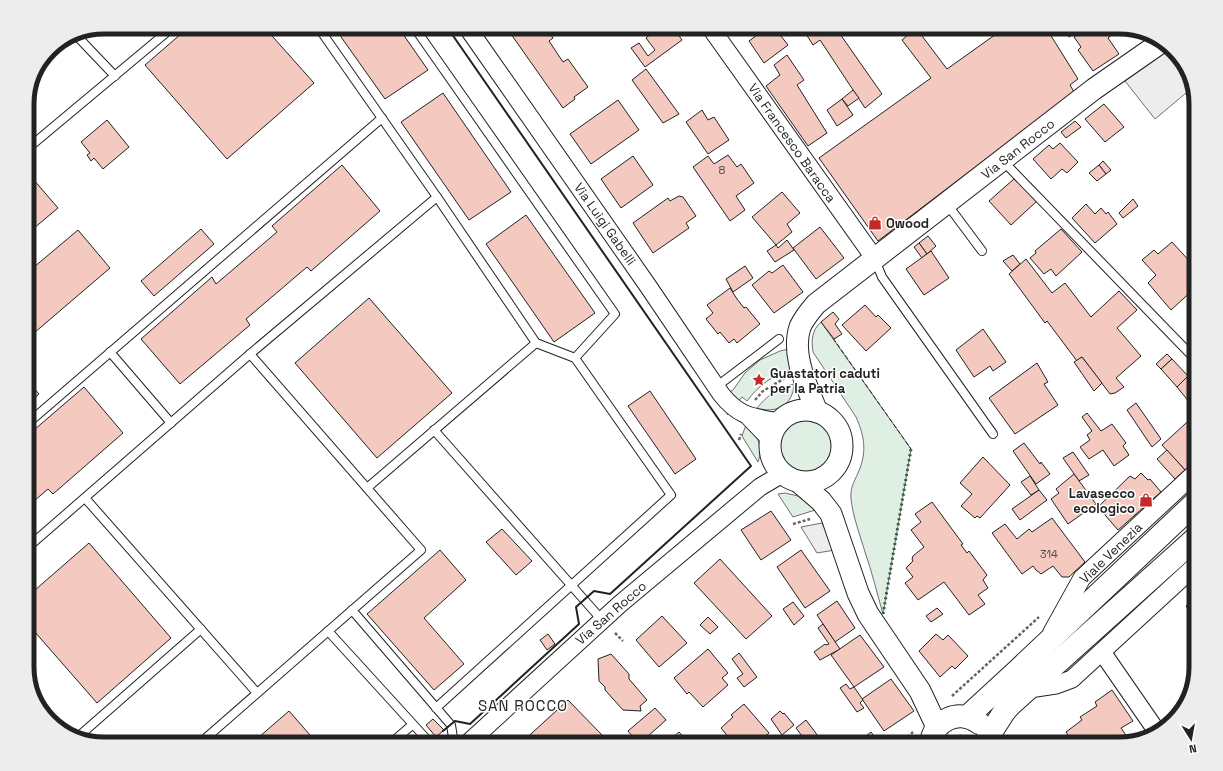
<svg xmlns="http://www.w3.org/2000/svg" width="1223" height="771" font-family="'Space Grotesk',sans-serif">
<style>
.green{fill:#e0efe3;stroke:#6f6f6f}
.parking{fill:#ededed;stroke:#6f6f6f}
.building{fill:#f3c9c0;stroke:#222}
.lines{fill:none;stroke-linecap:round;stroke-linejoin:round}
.service-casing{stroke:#222;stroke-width:10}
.minor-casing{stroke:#222;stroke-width:19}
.tertiary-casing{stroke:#222;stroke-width:23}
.primary-casing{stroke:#222;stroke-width:24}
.path{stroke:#646464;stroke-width:2.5;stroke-dasharray:3 2;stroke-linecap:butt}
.service{stroke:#fff;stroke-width:8}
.minor{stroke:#fff;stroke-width:17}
.tertiary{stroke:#fff;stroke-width:21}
.primary{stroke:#fff;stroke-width:22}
.hedge{stroke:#2f5e38;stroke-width:3;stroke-dasharray:2 3;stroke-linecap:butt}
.fence{stroke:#222;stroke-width:1;stroke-dasharray:5 2;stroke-linecap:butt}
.wall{stroke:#222;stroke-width:2}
.labels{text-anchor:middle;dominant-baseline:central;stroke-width:3;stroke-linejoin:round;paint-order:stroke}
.number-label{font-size:11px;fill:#564c4a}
.street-label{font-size:13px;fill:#222;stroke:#fff}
.poi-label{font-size:13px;font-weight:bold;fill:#222;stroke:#fff;text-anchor:start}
.quarter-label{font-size:15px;letter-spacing:1px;fill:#222;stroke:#fff}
.rim{fill:none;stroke:#222;stroke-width:5}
</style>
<rect width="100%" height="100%" fill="#fff"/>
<g class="green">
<path d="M821,322L911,449L883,614C877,593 872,572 865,552C860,535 853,517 851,499C850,488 854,482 858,473C867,453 865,437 856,417L813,352C811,340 812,330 821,322Z"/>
<path d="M789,349L792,369C774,374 758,386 747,401L742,397L727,415L730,410L718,399L733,390L745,373L760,360L780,351Z"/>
<path d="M794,384C793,405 777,414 757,408C768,395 778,387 794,384Z"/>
<circle cx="806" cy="447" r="32"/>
<path d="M747,422C756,434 764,446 758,462L742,436Z"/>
<polygon points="785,493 798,496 815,510 793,517 778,494"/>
<polygon points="961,735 967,738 971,744 950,744 954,737"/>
</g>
<g class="parking">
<polygon points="1170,49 1186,66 1192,88 1155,119 1125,81"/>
<polygon points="822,523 835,550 817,553 801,527"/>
</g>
<g class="building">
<polygon points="189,27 264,27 314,83 227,159 145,65"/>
<polygon points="334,27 398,27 428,70 385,99"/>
<polygon points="506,27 546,27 553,38 549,41 563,62 568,59 588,87 574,97 575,99 563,108"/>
<polygon points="659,27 673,27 682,40 645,67 631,48 639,43 648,56 655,50 646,38"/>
<polygon points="768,27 774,27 788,45 764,63 749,41"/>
<polygon points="798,27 850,27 840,34 882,94 865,108 820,40 813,45 806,34 804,36"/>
<polygon points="1006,27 1043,27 1046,32 1048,31 1078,79 1070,85 1074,92 878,241 819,158 931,78 902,40 916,28 947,69"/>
<polygon points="1062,27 1076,27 1077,32 1069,37"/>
<polygon points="1090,27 1109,27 1114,33 1108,38 1119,54 1093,71 1078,50 1081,47 1074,37"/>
<polygon points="787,55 804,80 797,85 827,133 808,146 766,86 780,75 774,65"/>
<polygon points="646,69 679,114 663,123 632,80"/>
<polygon points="31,84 37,91 27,99"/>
<polygon points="853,90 859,98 848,106 842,99"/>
<polygon points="443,93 511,192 469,220 401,122"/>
<polygon points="842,99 853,115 837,126 827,110"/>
<polygon points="618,100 639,130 591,164 570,134"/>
<polygon points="1104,104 1124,127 1105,142 1085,119"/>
<polygon points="702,110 708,120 714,117 729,140 708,154 686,122"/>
<polygon points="107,120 129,147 103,169 94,158 91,161 87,155 90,153 81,142"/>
<polygon points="1075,121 1081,127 1066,138 1061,132"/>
<polygon points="1060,143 1078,162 1067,173 1062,169 1051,179 1033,159 1049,145 1053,149"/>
<polygon points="728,155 737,167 741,164 754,183 736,196 745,210 730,221 693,167 708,156 714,164"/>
<polygon points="633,156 653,185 621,208 601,179"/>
<polygon points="1103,161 1111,170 1106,174 1099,165"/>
<polygon points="342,165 380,211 311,271 307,267 246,319 250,325 180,384 141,339 212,277 216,284 277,232 272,226"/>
<polygon points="1099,165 1106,174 1097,181 1089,173"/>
<polygon points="27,172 58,208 27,234"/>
<polygon points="1015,178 1037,201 1011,225 989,201"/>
<polygon points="782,192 800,213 787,224 792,232 776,245 752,217"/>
<polygon points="679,196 683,197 696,216 686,223 689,228 653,253 633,223 668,198 670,201"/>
<polygon points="1133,199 1138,206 1123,218 1119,213"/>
<polygon points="1086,204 1095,214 1101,208 1106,214 1108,212 1117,224 1095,243 1072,218"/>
<polygon points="526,215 595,313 554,342 486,244"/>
<polygon points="820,227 844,258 816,279 793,248"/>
<polygon points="201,229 214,244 154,296 141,281"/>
<polygon points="1061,229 1082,252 1056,276 1051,269 1044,274 1030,258 1036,253 1035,251"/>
<polygon points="78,230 110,268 27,339 27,273"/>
<polygon points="928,236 936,246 927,254 919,243"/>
<polygon points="787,240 794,250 775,262 767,251 776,245 778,248"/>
<polygon points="1172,242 1193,265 1196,263 1196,287 1171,310 1148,283 1156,275 1142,260 1154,250 1158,254"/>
<polygon points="919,243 927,254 922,258 914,247"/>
<polygon points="931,251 949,278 924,295 906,269"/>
<polygon points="1013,255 1020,264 1012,271 1003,261"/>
<polygon points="1026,259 1052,293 1065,283 1091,317 1119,291 1137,310 1117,328 1141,356 1116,378 1124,387 1115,393 1110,394 1082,357 1077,361 1047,321 1045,323 1009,274"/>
<polygon points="783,265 803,292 774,313 752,285 769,271 772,273"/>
<polygon points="745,266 753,278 733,292 726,279"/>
<polygon points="730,288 737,299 744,308 746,307 760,324 737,343 734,339 729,343 720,332 718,334 706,319 713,313 707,305"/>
<polygon points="369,298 452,393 377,458 295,363"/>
<polygon points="865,305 876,317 878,315 891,328 866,351 842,325"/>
<polygon points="833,312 839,319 835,324 842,334 834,339 821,322"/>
<polygon points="983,329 1006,362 993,371 990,366 974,377 956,350"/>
<polygon points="1167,354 1172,359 1161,369 1156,364"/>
<polygon points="1082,357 1102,383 1094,391 1074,362"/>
<polygon points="1172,359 1188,376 1177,387 1161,369"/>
<polygon points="1037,363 1048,382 1044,384 1058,405 1015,434 989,398"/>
<polygon points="1188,376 1196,386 1196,407 1194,408 1177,387"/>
<polygon points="27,380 39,394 27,404"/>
<polygon points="84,387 123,433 53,494 48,489 27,507 27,436"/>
<polygon points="650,391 696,459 675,474 628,406"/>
<polygon points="1136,403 1161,439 1152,447 1127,410"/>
<polygon points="1087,413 1101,431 1112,424 1126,443 1123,446 1129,455 1114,466 1103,450 1089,459 1080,447 1090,440 1087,435 1092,431 1082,417"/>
<polygon points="1196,414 1196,460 1185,470 1162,445"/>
<polygon points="1024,443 1040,464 1041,462 1050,474 1036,484 1013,451"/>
<polygon points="1167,450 1185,470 1175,479 1157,459"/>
<polygon points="1073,452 1089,475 1079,481 1063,458"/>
<polygon points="983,457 1010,485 980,518 977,516 975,518 961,506 972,494 960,483"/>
<polygon points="1141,473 1148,480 1150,479 1161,492 1118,530 1098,507 1130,476 1135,479"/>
<polygon points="1074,474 1096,504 1068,524 1051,499 1059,493 1056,489"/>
<polygon points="1030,476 1039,490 1031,495 1021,482"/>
<polygon points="1039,490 1047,500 1020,520 1012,509"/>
<polygon points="932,502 963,544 961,545 967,553 969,551 987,575 983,580 988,588 978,595 985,604 969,615 944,582 918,600 905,583 913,577 906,568 913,561 912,559 913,556 924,547 911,530 921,522 915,514"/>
<polygon points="771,511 791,540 761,560 741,530"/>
<polygon points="1052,518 1085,562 1069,577 1062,577 1053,566 1041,574 1036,570 1033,566 1022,574 992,533 1005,524 1017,539 1029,529 1032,532"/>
<polygon points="502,529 532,561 516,575 486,542"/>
<polygon points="89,543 171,638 97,703 27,623 27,597"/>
<polygon points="440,550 466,580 424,618 464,664 434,690 367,614"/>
<polygon points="801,550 830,591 805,608 777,567"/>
<polygon points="720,559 772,616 746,639 694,583"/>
<polygon points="1196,598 1196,620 1186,606"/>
<polygon points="837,601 855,628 835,642 817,615"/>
<polygon points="793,602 804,616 794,625 783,609"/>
<polygon points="937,608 943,614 931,622 926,616"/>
<polygon points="662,616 687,643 659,667 636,640"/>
<polygon points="708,617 718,627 710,634 700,625"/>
<polygon points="823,624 840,649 820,660 814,652 825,644 826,645 829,644 818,628"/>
<polygon points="548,634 555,644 547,650 540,640"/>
<polygon points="936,634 943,640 948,635 968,656 955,669 952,666 940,677 919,651"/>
<polygon points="860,635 884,667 854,687 831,655"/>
<polygon points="708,649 728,673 722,678 728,685 703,707 689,692 687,694 674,678"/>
<polygon points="739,653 757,677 744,687 737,678 743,674 732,659"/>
<polygon points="611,654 629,674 629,679 647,700 640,706 641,711 623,710 605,690 605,687 599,681 598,659"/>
<polygon points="891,679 914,711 884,731 862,699"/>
<polygon points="846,684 850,689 854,687 863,700 860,703 864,708 857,712 840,688"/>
<polygon points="1112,690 1133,721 1121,728 1130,741 1119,744 1074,744 1066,732 1082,720 1080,717 1097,706 1095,702"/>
<polygon points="568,700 602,735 592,744 520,744"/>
<polygon points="744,704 769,733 756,744 734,744 721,728 733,717 731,715"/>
<polygon points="655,708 666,720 639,744 628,731"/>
<polygon points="289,711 317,743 315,744 251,744"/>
<polygon points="780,711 783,714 784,713 794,725 782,735 771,719"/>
<polygon points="433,719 444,730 436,737 426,725"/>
<polygon points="806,720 824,744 808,744 796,728"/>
<polygon points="679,732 690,744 665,744"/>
<polygon points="871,732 880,744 856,744"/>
</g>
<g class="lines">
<g class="service-casing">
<g id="service">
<polyline points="414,27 615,314 575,358"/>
<polyline points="74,33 115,76"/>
<polyline points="27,149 173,27"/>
<polyline points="1003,161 1196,360"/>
<polyline points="947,204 982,251"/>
<polyline points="875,260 882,277 993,434"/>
<polyline points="110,352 171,423"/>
<polyline points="716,387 779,339"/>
<polyline points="27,424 382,118"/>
<polyline points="434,430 602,620"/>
<polyline points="367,488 536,343 437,197"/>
<polyline points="85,498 257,693"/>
<polyline points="27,548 250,354"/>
<polyline points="352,610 451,725 454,744"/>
<polyline points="328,631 431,744"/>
<polyline points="436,708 671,495 575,358 536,343"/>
<polyline points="79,736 201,629"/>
<polyline points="199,744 421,550 250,354 437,197 318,27"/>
<polyline points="390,744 412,725"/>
</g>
</g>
<g class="minor-casing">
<g id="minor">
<path d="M467,27L648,286L721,394C739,417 752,417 779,422"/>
<polyline points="710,27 875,259"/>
<polyline points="747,415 770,439"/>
<polyline points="1052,632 1082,578 1196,472"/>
<polyline points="1102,652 1158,733"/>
<polyline points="1029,689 1056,685 1072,679 1196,565"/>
<polyline points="467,744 620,604 760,487 782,474"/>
</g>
</g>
<g class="tertiary-casing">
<g id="tertiary">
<circle cx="806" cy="446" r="36"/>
<path d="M817,412C807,386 791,355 800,327C804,318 810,311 816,304L1094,89L1163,41"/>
<polyline points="800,483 821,501 831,514 858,593 868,614 920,691 937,727"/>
</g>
</g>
<g class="primary-casing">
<g id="primary">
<polyline points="967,717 1017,671 1196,502"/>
<polyline points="988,737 1004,712 1010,705 1196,538"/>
<path d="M931,744C933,720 959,708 979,723"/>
</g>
</g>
<g class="path">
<polyline points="755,400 763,391 785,378"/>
<polyline points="739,440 741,434"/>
<polyline points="793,524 810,519"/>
<polyline points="615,633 623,641"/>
<polyline points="952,696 1039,617"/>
<polyline points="900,744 913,732"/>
</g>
<use href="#service" class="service"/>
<use href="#minor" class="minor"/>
<use href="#tertiary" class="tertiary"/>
<use href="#primary" class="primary"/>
<polyline class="hedge" points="883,614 911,449"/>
<polyline class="fence" points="833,338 911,449"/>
<polyline class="wall" points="443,731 455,721 470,724 579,624 576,607 594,591 610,594 751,466 447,27"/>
</g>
<defs>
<g id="shop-bare" transform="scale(1.08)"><path d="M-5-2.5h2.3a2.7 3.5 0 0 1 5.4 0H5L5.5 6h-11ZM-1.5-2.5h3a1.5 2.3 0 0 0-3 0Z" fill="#c62828" stroke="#fff" stroke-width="2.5" paint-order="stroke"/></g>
<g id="sight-bare" transform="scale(1.08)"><path d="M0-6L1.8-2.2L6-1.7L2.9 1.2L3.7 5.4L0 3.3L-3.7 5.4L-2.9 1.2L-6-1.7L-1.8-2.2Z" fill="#c62828" stroke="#fff" stroke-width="2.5" paint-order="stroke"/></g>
</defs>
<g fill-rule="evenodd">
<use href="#shop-bare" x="875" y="223"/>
<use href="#sight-bare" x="759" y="380"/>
<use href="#shop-bare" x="1146" y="500"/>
</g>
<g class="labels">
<g class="number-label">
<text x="722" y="170">8</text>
<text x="1049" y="554">314</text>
</g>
<g class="street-label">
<text transform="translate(792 143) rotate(55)">Via Francesco Baracca</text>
<text transform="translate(1018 149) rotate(-38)">Via San Rocco</text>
<text transform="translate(605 224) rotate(55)">Via Luigi Gabelli</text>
<text transform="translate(1111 553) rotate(-44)">Viale Venezia</text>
<text transform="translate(611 613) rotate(-41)">Via San Rocco</text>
</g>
<g class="poi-label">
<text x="886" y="223">Owood</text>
<text x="770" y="373">Guastatori caduti<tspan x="770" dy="15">per la Patria</tspan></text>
<text x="1135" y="493" text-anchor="end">Lavasecco<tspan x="1135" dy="15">ecologico</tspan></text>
</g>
<g class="quarter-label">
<text x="523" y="705">SAN ROCCO</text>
</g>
</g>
<path d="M0 0H1223V771H0ZM104 34H1119A70 70 0 0 1 1189 104V667A70 70 0 0 1 1119 737H104A70 70 0 0 1 34 667V104A70 70 0 0 1 104 34Z" fill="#ededed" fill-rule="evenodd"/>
<path class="rim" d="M104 34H1119A70 70 0 0 1 1189 104V667A70 70 0 0 1 1119 737H104A70 70 0 0 1 34 667V104A70 70 0 0 1 104 34Z"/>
<g transform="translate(1191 739) rotate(169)" stroke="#ffffff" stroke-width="3" paint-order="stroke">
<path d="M0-3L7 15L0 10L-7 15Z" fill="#222222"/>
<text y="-6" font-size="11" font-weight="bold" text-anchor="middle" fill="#222222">N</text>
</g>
</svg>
